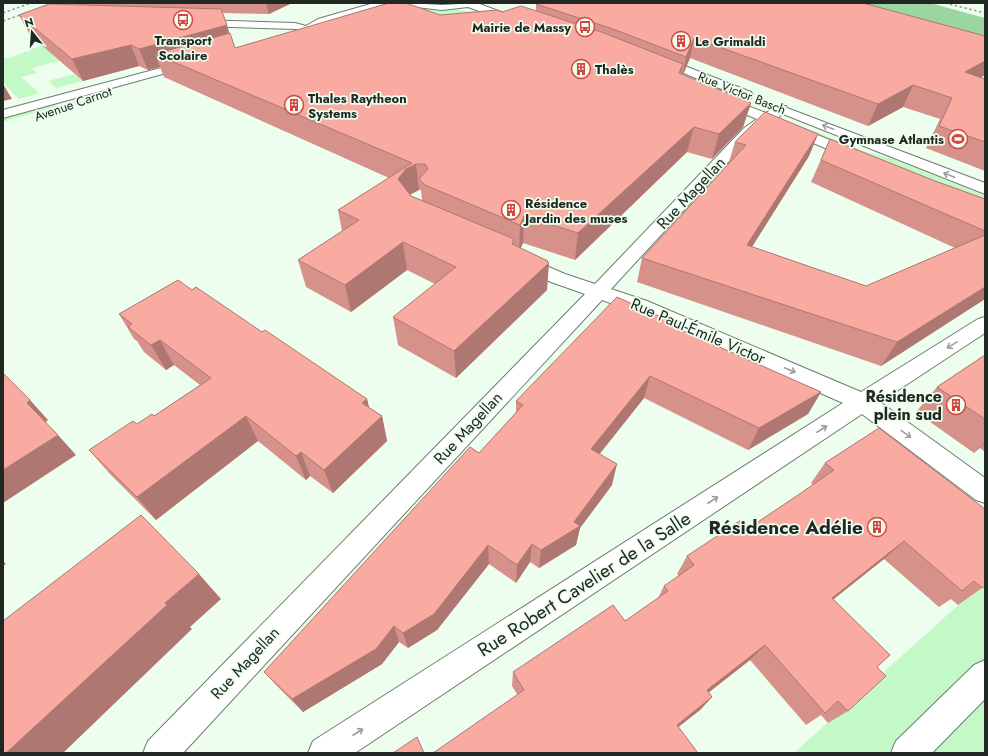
<svg xmlns="http://www.w3.org/2000/svg" width="988" height="756" font-family="Jost,sans-serif">
<style>
.green{fill:#c2f9c7}
.forest{fill:#9bd6a1}
.lines{fill:none;stroke-linecap:round;stroke-linejoin:round}
.minor-casing{stroke:#6e7d6f;stroke-width:2}
.minor{fill:#fff;fill-rule:evenodd}
.rail{stroke:#8e9a8f;stroke-width:1.5;stroke-dasharray:2.5 2.5;stroke-linecap:butt}
.wall{fill:#d6928a;fill-rule:evenodd}
.shaded-wall{fill:#ae7771}
.building{fill:#f9aaa1;stroke:#ae7771}
.oneway{stroke:#9b9e9c}
.labels{text-anchor:middle;dominant-baseline:central;stroke-width:3.5;stroke-linejoin:round;paint-order:stroke}
.far-poi-label{font-size:13px;font-weight:bold;fill:#212722;stroke:#edfeee;text-anchor:start}
.far-street-label{font-size:13px;fill:#212722;stroke:#edfeee}
.street-label{font-size:16px;fill:#212722;stroke:#edfeee}
.poi-label{font-size:16px;font-weight:bold;fill:#212722;stroke:#edfeee;text-anchor:end}
.near-poi-label{font-size:19px;font-weight:bold;fill:#212722;stroke:#edfeee;text-anchor:end}
.near-street-label{font-size:19px;fill:#212722;stroke:#edfeee}
</style>
<rect width="100%" height="100%" fill="#edfeee"/>
<g class="green">
<polygon points="416,8 451,9 472,12 471,13 439,15"/>
<polygon points="77,31 135,41 32,68 37,73 21,77 39,93 19,99 3,83 3,58 10,58"/>
<polygon points="74,74 83,81 56,88 48,81"/>
<polygon points="53,103 57,106 3,122 3,117"/>
<polygon points="814,131 866,152 893,159 985,196 985,203 811,132"/>
<polygon points="985,581 985,753 794,753"/>
</g>
<polygon class="forest" points="859,3 930,3 985,18 985,36"/>
<g class="lines">
<g class="minor-casing">
<g id="minor">
<polygon points="374,3 390,3 388,5 326,23 311,31 307,32 295,29 197,26 192,23 197,20 295,23 306,26 318,19"/>
<polygon points="407,3 442,5 477,3 520,19 521,21 520,23 512,23 468,7 442,10 416,7 382,15 377,12 378,10"/>
<polygon points="657,55 751,92 753,95 751,98 743,98 653,60 651,58 653,56"/>
<polygon points="191,60 195,61 197,63 195,65 3,118 3,110"/>
<polygon points="720,95 766,113 776,106 786,106 787,108 985,183 985,194 783,114 777,118 861,153 863,156 861,159 856,160 851,159 768,124 754,134 611,289 647,301 861,392 978,319 985,317 985,333 880,402 985,478 985,503 976,500 862,414 355,753 308,753 313,741 843,403 633,311 602,300 183,753 143,753 148,741 585,294 551,282 514,265 511,261 514,257 520,255 526,257 565,274 595,284 744,128 757,119 715,102 714,99 715,96"/>
<polygon points="985,660 985,699 932,753 891,753 896,741 974,665"/>
</g>
</g>
<use href="#minor" class="minor"/>
<g class="rail">
<polyline points="945,3 985,13"/>
<polyline points="3,13 31,3"/>
<polyline points="3,21 55,3"/>
</g>
</g>
<g class="wall">
<path d="M76,3H292L269,14L222,13L229,33L235,48L440,15L536,11V4L985,36V75L981,77L985,79V171L926,148L940,119L903,107L868,126L690,58L683,75L751,103L743,127L712,159L687,152L575,260L523,243L520,248L548,261L547,290L456,378L398,345L393,317L435,284L407,270L351,312L306,287L298,260L342,231L338,210L389,178L164,77L160,67L148,70L139,66L83,81L30,35L19,15L77,5ZM419,190H421L422,200L411,196L410,195Z"/>
<polygon points="818,134 809,156 752,247 866,286 955,248 811,182 830,139 935,181 985,199 985,299 881,366 637,282 642,258 728,165 735,142"/>
<polygon points="192,290 262,332 367,399 369,408 382,416 387,441 333,493 310,476 306,480 258,441 156,520 110,474 89,450 154,416 200,385 174,365 166,370 144,352 137,341 134,339 119,314"/>
<polygon points="683,327 682,331 821,392 808,414 748,450 644,398 599,454 612,485 580,528 576,545 539,568 530,562 516,583 489,564 437,630 408,648 399,642 382,664 303,712 277,686 264,672 479,453 516,413 516,401"/>
<polygon points="985,355 985,452 980,448 974,453 916,412 937,387"/>
<polygon points="879,428 982,588 958,605 951,599 939,607 884,559 833,599 877,667 848,711 828,723 821,715 806,725 750,660 708,693 712,697 700,710 679,726 517,694 512,686 513,672 625,621 658,598 664,586 679,576 677,574 687,556 749,528 813,485 811,483 825,463"/>
</g>
<g class="shaded-wall">
<polygon points="266,3 292,3 269,14"/>
<polygon points="227,25 233,45 155,54 160,67 148,70 139,49"/>
<polygon points="694,38 690,58 682,77 686,57"/>
<polygon points="131,45 139,66 83,81 72,59"/>
<polygon points="985,61 985,75 953,93 965,72"/>
<polygon points="683,64 678,87 679,73"/>
<polygon points="3,84 12,99 3,101"/>
<polygon points="913,85 903,107 868,126 878,104"/>
<polygon points="751,103 743,127 712,159 719,134"/>
<polygon points="694,127 687,152 575,260 578,233"/>
<polygon points="818,134 809,156 738,269 747,245"/>
<polygon points="416,164 419,190 409,195 398,179 406,169"/>
<polygon points="524,216 523,243 519,252 520,225"/>
<polygon points="403,242 407,270 351,312 345,285"/>
<polygon points="548,261 548,264 549,263 547,290 456,378 454,351"/>
<polygon points="985,287 985,299 881,366 897,342"/>
<polygon points="160,340 174,365 166,370 151,345"/>
<polygon points="650,376 644,398 587,470 591,449"/>
<polygon points="821,392 808,414 748,450 759,428"/>
<polygon points="367,399 373,424 362,403"/>
<polygon points="30,400 48,420 45,423 27,403"/>
<polygon points="246,416 258,441 156,520 137,497"/>
<polygon points="382,416 387,441 333,493 324,470"/>
<polygon points="58,435 76,455 3,503 3,470"/>
<polygon points="985,442 985,443 974,453"/>
<polygon points="301,452 310,476 306,480 296,456"/>
<polygon points="617,464 612,485 580,528 576,545 539,568 541,550 574,522"/>
<polygon points="904,541 884,559 815,614 832,598"/>
<polygon points="532,544 530,562 516,583 517,565"/>
<polygon points="488,545 489,564 437,630 408,648 403,633"/>
<polygon points="3,561 6,564 3,566"/>
<polygon points="199,574 221,599 190,627 192,629 63,753 6,753 165,603"/>
<polygon points="394,626 399,642 382,664 303,712 292,699"/>
<polygon points="765,645 750,660 695,703 707,690"/>
<polygon points="712,697 700,710 667,736 677,725"/>
</g>
<g class="building">
<polygon points="389,3 406,3 440,15 497,10 502,12 521,6 604,33 683,64 679,73 751,103 719,134 694,127 578,233 524,216 520,225 425,185 419,179 428,169 425,164 416,164 406,169 398,179 411,196 514,239 512,244 548,261 547,262 549,263 454,351 393,317 456,267 403,242 345,285 298,260 359,220 338,210 412,163 155,54 230,33 235,48"/>
<polygon points="537,3 863,3 985,36 985,61 965,72 985,79 985,142 939,126 952,98 913,85 878,104 694,38 686,57 613,29 536,4"/>
<polygon points="49,4 221,9 227,25 139,49 131,45 72,59 19,15"/>
<polygon points="765,112 818,134 747,245 866,286 985,235 985,287 897,342 642,258 746,145 735,142"/>
<polygon points="830,139 935,181 985,199 985,231 821,160"/>
<polygon points="178,280 192,290 196,287 262,332 265,330 327,372 367,399 362,403 382,416 324,470 301,452 296,456 246,416 137,497 89,450 133,421 137,424 152,414 154,416 211,378 160,340 151,345 128,327 132,324 119,314"/>
<polygon points="617,297 683,327 681,330 821,392 759,428 650,376 591,449 617,464 574,522 580,526 541,550 532,544 517,565 488,545 434,614 403,633 394,626 376,649 292,699 264,672 470,447 479,453 523,405 516,401"/>
<polygon points="985,355 985,419 937,387"/>
<polygon points="3,373 30,400 27,403 58,435 3,470"/>
<polygon points="879,428 985,509 985,586 982,588 974,581 962,591 904,541 832,598 890,655 877,667 886,676 848,711 838,701 825,713 765,645 707,690 712,697 677,725 698,753 433,753 524,690 513,672 613,605 625,621 668,591 664,586 694,565 687,556 741,520 749,528 801,493 834,470 825,463"/>
<polygon points="141,515 199,574 165,603 167,605 6,753 3,753 3,621"/>
<polygon points="417,737 424,753 393,753"/>
</g>
<defs><path id="oneway-shaft" d="M-6 0H5M1.5-3L5.5 0L1.5 3" fill="none" stroke-width="1.6" stroke-linecap="round" stroke-linejoin="round"/></defs>
<g class="oneway">
<use href="#oneway-shaft" transform="translate(828 127) rotate(-159)"/>
<use href="#oneway-shaft" transform="translate(949 175) rotate(-158)"/>
<use href="#oneway-shaft" transform="translate(952 345) rotate(148)"/>
<use href="#oneway-shaft" transform="translate(790 370) rotate(23)"/>
<use href="#oneway-shaft" transform="translate(822 429) rotate(-33)"/>
<use href="#oneway-shaft" transform="translate(906 434) rotate(36)"/>
<use href="#oneway-shaft" transform="translate(713 500) rotate(-33)"/>
<use href="#oneway-shaft" transform="translate(358 732) rotate(-33)"/>
</g>
<defs>
<g id="bus-ring" transform="scale(1)"><circle r="9.5" fill="#edfeee" stroke="#d54641" stroke-width="1.5"/><path d="M-5-6H5V4H4V6H2V4H-2V6H-4V4H-5ZM-3.5-4V0h7V-4ZM-3.5 1.2v1.5H-2V1.2ZM2 1.2v1.5H3.5V1.2Z" fill="#d54641"/></g>
<g id="building-ring" transform="scale(1)"><circle r="9.5" fill="#edfeee" stroke="#d54641" stroke-width="1.5"/><path d="M-4-6H4V6H1V3H-1V6H-4ZM-2.5-4.3h1.7v1.8h-1.7ZM.8-4.3h1.7v1.8H.8ZM-2.5-1h1.7V.8h-1.7ZM.8-1h1.7V.8H.8Z" fill="#d54641"/></g>
<g id="stadium-ring" transform="scale(1)"><circle r="9.5" fill="#edfeee" stroke="#d54641" stroke-width="1.5"/><path d="M0-5a6.5 5 0 1 0 0 10a6.5 5 0 1 0 0-10ZM-3.5-1.8h7v3.6h-7Z" fill="#d54641"/></g>
</defs>
<g fill-rule="evenodd">
<use href="#bus-ring" x="183" y="20"/>
<use href="#bus-ring" x="585" y="27"/>
<use href="#building-ring" x="681" y="41"/>
<use href="#building-ring" x="581" y="69"/>
<use href="#building-ring" x="294" y="105"/>
<use href="#stadium-ring" x="958" y="139"/>
<use href="#building-ring" x="511" y="210"/>
<use href="#building-ring" x="956" y="405"/>
<use href="#building-ring" x="877" y="527"/>
</g>
<g class="labels">
<g class="far-poi-label">
<text x="571" y="27" text-anchor="end">Mairie de Massy</text>
<text x="183" y="40" text-anchor="middle">Transport<tspan x="183" dy="15">Scolaire</tspan></text>
<text x="695" y="41">Le Grimaldi</text>
<text x="595" y="69">Thalès</text>
<text x="308" y="98">Thales Raytheon<tspan x="308" dy="15">Systems</tspan></text>
<text x="944" y="139" text-anchor="end">Gymnase Atlantis</text>
<text x="525" y="203">Résidence<tspan x="525" dy="15">Jardin des muses</tspan></text>
</g>
<g class="far-street-label">
<text transform="translate(742 93) rotate(22)">Rue Victor Basch</text>
<text transform="translate(73 104) rotate(-19)">Avenue Carnot</text>
</g>
<g class="street-label">
<text transform="translate(691 193) rotate(-47)">Rue Magellan</text>
<text transform="translate(698 331) rotate(23)">Rue Paul-Émile Victor</text>
<text transform="translate(468 428) rotate(-47)">Rue Magellan</text>
<text transform="translate(245 663) rotate(-47)">Rue Magellan</text>
</g>
<g class="poi-label">
<text x="942" y="396">Résidence<tspan x="942" dy="18">plein sud</tspan></text>
</g>
<g class="near-poi-label">
<text x="863" y="527">Résidence Adélie</text>
</g>
<g class="near-street-label">
<text transform="translate(584 584) rotate(-33)">Rue Robert Cavelier de la Salle</text>
</g>
</g>
<rect width="988" height="756" fill="none" stroke="#212722" stroke-width="8"/>
<g transform="translate(32 32) rotate(343)" stroke="#edfeee" stroke-width="3" paint-order="stroke">
<path d="M0-3L7 15L0 10L-7 15Z" fill="#212722"/>
<text y="-6" font-size="11" font-weight="bold" text-anchor="middle" fill="#212722">N</text>
</g>
</svg>
